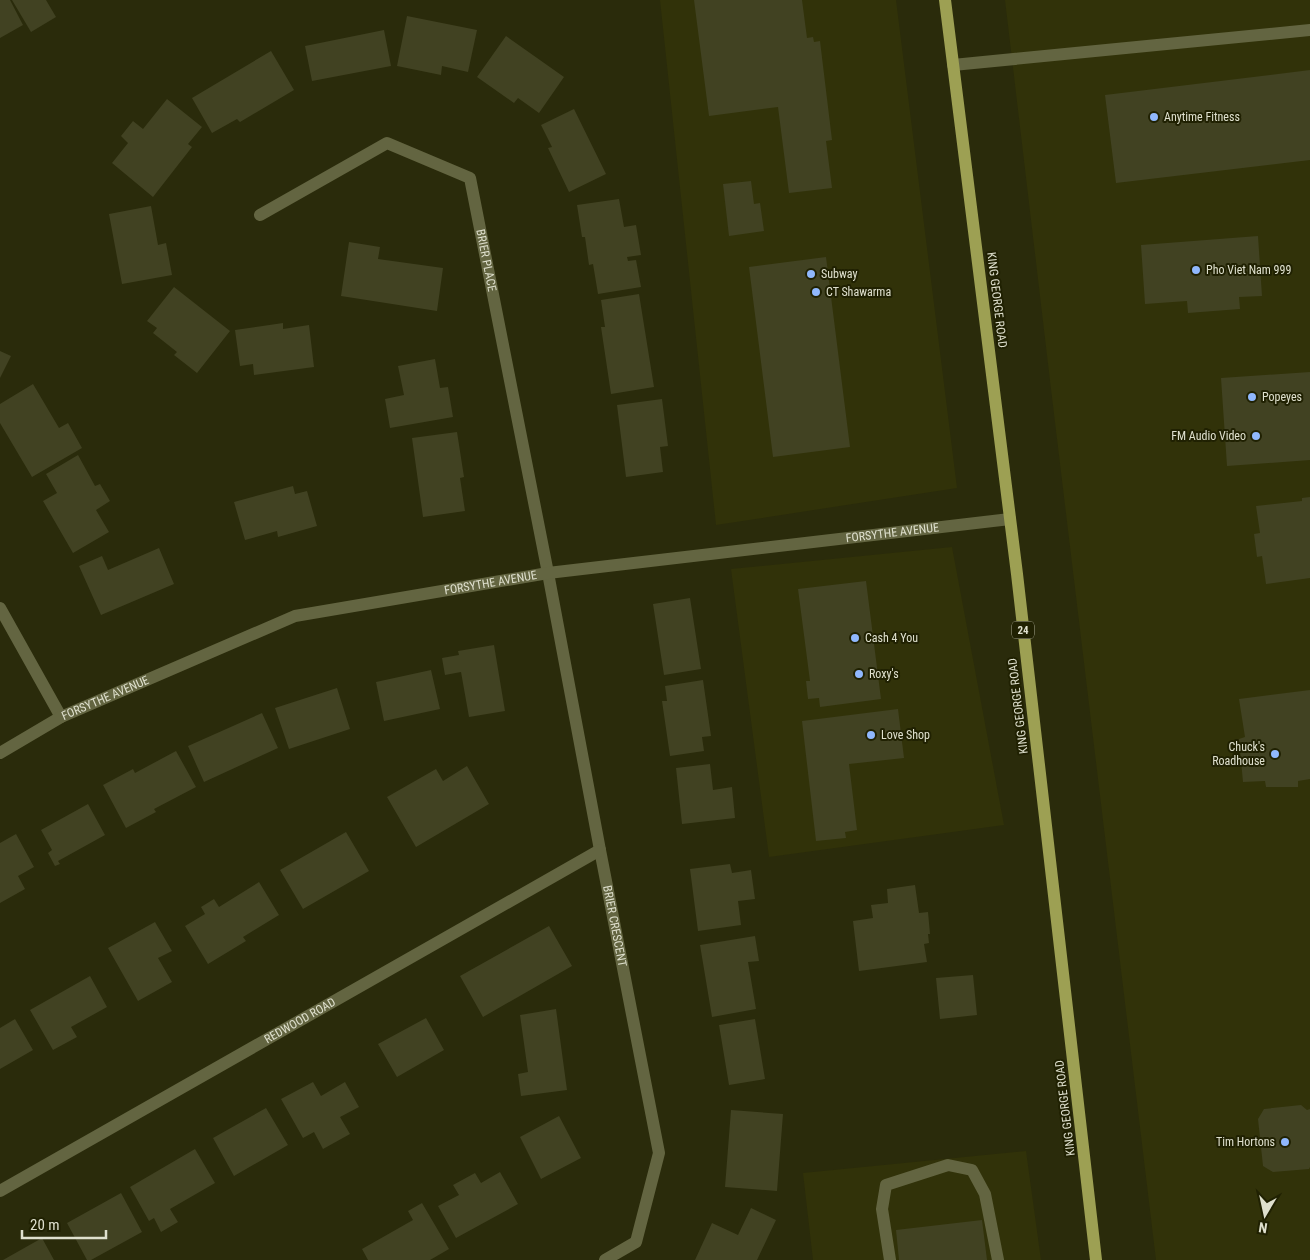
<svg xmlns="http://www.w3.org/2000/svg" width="1310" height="1260" font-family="'Roboto Condensed',sans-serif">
<rect width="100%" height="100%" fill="#2a2b0b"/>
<path fill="#313209" d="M660 0H896L957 488 716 525Z
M1005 0H1310V1260H1156L1051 389Z
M952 547 1004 825 769 857 731 569Z
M1026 1151 1041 1260H813L803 1173Z"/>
<path fill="#414222" d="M0 0H10L23 25 0 38Z
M12 0H46L56 17 31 32Z
M694 0H802L807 38 813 37 814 42 820 41 832 140 826 141 832 188 789 193 778 107 709 116Z
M407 16 477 30 468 72 442 66 441 75 397 66Z
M384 30 391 66 312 81 305 46Z
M506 36 564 77 539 113 518 98 514 103 477 77Z
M271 51 294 90 240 122 237 119 212 133 192 98Z
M1310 70V160L1116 183 1105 95Z
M167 99 202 127 188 144 192 147 153 197 112 163 128 143 121 136 133 121 143 129Z
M574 109 606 174 569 192 548 148 552 147 541 125Z
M751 181 754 204 760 203 764 231 729 236 723 184Z
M619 199 624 227 636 225 641 255 627 257 628 261 636 260 641 287 598 294 593 264 589 265 585 237H582L577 205Z
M151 206 158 245 166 243 172 275 122 284 109 214Z
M1258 236 1262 296 1239 297 1240 309 1188 313 1187 301 1145 304 1141 245Z
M349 242 380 247 378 259 443 268 437 311 341 296Z
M826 257 850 447 773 457 749 267Z
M174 287 230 331 197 373 174 355 177 352 153 333 157 328 147 321Z
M639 294 654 387 611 394 601 327H605L601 300Z
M283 323V329L309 325 314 367 254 375 253 364 240 366 235 330Z
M0 351 11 356 0 378Z
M435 359 440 388 448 387 453 417 390 428 385 399 404 395 398 366Z
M1310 372V460L1227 466 1221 378Z
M33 384 59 428 68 423 82 448 32 477 0 423V404Z
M662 399 668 446 660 447 663 472 626 477 617 405Z
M457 432 464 477 460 478 465 511 423 517 412 438Z
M78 455 95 486 100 484 110 501 96 510 109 532 73 553 43 501 57 493 46 474Z
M293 486 295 494 307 491 317 526 278 537 277 531 245 540 234 502Z
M1310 497V578L1266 584 1262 556 1257 557 1254 534 1260 533 1256 506 1302 501V498Z
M159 548 174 584 101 615 79 566 102 556 108 570Z
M866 581 881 699 820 707 819 698 808 699 806 681H810L798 589Z
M690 598 701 669 664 675 653 604Z
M494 645 505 711 469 717 461 672 445 675 442 658 459 655 458 651Z
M431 670 440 709 384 721 376 682Z
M703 680 711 736 702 737 704 751 670 756 662 701H667L665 686Z
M337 688 350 729 289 749 275 708Z
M1310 690V779L1298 781V787H1266L1265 781 1243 782 1239 739 1245 737 1239 699Z
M898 709 904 758 849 764 857 830 845 832 846 838 816 841 802 721Z
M262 713 278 748 204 782 188 746Z
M176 751 196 787 154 809 156 812 126 828 103 785 133 769 135 773Z
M710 764 713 790 732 787 735 818 682 824 676 768Z
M467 766 489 804 416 847 387 797 436 769 443 781Z
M88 804 105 835 58 861 60 864 55 866 48 853 52 850 41 830Z
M346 832 369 871 303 909 280 870Z
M16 834 34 867 18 876 25 889 0 903V843Z
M730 864 732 873 751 870 755 899 738 901 741 925 698 931 690 869Z
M259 882 279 915 243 937 246 941 208 964 185 926 205 914 201 907 214 899 219 907Z
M915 885 919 913 928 912 930 934H928L929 943 924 944 927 962 859 971 853 921 873 918 871 905 888 903 887 889Z
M155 922 172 951 158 958 172 982 138 1001 108 948Z
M549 926 572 966 483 1017 460 976Z
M755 936 759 961 748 962 756 1009 712 1017 700 945Z
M973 975 977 1015 940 1019 936 978Z
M90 976 107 1007 71 1027 77 1037 53 1050 30 1010Z
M556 1009 567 1090 521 1096 518 1074 528 1072 520 1015Z
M426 1018 444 1050 397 1077 378 1044Z
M15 1019 33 1050 0 1069V1028Z
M755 1019 765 1079 729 1085 719 1025Z
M313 1082 321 1096 345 1082 359 1107 340 1117 350 1134 323 1149 314 1132 303 1138 281 1099Z
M1301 1105 1307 1110 1310 1109V1167L1309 1169 1273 1172 1263 1166 1258 1119 1264 1109Z
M266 1108 288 1145 234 1176 213 1138Z
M731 1110 783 1114 777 1191 725 1187Z
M559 1116 581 1158 541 1179 520 1137Z
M195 1149 215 1183 170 1209 178 1222 161 1232 154 1218 149 1221 130 1187Z
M500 1172 518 1204 456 1238 438 1206 459 1195 453 1185 475 1173 481 1183Z
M121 1193 142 1232 91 1260H87L67 1223Z
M422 1203 449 1249 430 1260H368L362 1249 413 1220 408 1211Z
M751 1208 776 1220 757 1260H695L712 1223 738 1235Z
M982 1220 987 1260H899L896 1230Z
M42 1238 54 1260H3Z"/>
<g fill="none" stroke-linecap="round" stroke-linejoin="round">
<g stroke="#636541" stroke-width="12">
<path d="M953 65 1310 30"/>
<path id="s1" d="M260 215 387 143 470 178 548 573 600 850 659 1153 636 1242 605 1260"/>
<path d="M0 608 61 717"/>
<path id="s2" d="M0 753 61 717 295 616 548 573 1010 519"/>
<path id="s3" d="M0 1191 600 850"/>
<path d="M890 1260 882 1209 886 1185 948 1165 972 1170 985 1194 998 1260"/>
</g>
<path stroke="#9da053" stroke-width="12" d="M945 0 1017 574 1096 1260"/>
</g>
<g fill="#90b8fd" stroke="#202102" stroke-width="2">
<circle cx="1154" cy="117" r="5"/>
<circle cx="1196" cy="270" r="5"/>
<circle cx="811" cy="274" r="5"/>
<circle cx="816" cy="292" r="5"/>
<circle cx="1252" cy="397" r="5"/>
<circle cx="1256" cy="436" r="5"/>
<circle cx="855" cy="638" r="5"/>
<circle cx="859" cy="674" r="5"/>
<circle cx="871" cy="735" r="5"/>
<circle cx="1275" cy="754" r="5"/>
<circle cx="1285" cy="1142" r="5"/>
</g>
<g text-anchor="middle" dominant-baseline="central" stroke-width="4" stroke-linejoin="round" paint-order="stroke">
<rect fill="#202102" stroke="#a6a791" stroke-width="1" x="1012" y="621.5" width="22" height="17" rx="4"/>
<g font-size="11" font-weight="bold" fill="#dfe0ce">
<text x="1023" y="630">24</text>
</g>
<g font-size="12" fill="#dfe0ce" stroke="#202102" text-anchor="start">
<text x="1164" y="117">Anytime Fitness</text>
<text x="1206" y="270">Pho Viet Nam 999</text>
<text x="821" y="274">Subway</text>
<text x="826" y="292">CT Shawarma</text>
<text x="1262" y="397">Popeyes</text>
<text x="1246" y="436" text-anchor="end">FM Audio Video</text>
<text x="865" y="638">Cash 4 You</text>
<text x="869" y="674">Roxy's</text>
<text x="881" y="735">Love Shop</text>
<text x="1265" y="747" text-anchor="end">Chuck's<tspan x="1265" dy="14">Roadhouse</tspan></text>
<text x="1275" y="1142" text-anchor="end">Tim Hortons</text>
</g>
<g font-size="12" fill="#dfe0ce" stroke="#202102">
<text stroke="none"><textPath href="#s1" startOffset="320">BRIER PLACE</textPath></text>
<text transform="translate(997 300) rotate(83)">KING GEORGE ROAD</text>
<text stroke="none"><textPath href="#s2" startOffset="929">FORSYTHE AVENUE</textPath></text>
<text stroke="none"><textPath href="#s2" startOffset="524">FORSYTHE AVENUE</textPath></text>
<text stroke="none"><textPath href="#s2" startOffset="119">FORSYTHE AVENUE</textPath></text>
<text transform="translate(1018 706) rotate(-97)">KING GEORGE ROAD</text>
<text stroke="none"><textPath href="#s1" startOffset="998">BRIER CRESCENT</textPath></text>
<text stroke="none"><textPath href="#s3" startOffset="345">REDWOOD ROAD</textPath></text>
<text transform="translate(1065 1108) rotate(-97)">KING GEORGE ROAD</text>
</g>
</g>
<g transform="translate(1265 1215) rotate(189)" stroke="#202102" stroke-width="4" paint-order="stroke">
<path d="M0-4L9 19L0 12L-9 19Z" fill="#dfe0ce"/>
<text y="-8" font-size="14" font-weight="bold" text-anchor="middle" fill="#dfe0ce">N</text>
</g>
<path d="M22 1230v8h84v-8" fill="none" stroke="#dfe0ce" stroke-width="2.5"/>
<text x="30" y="1230" font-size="15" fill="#dfe0ce" stroke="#202102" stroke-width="4" paint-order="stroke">20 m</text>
</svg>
